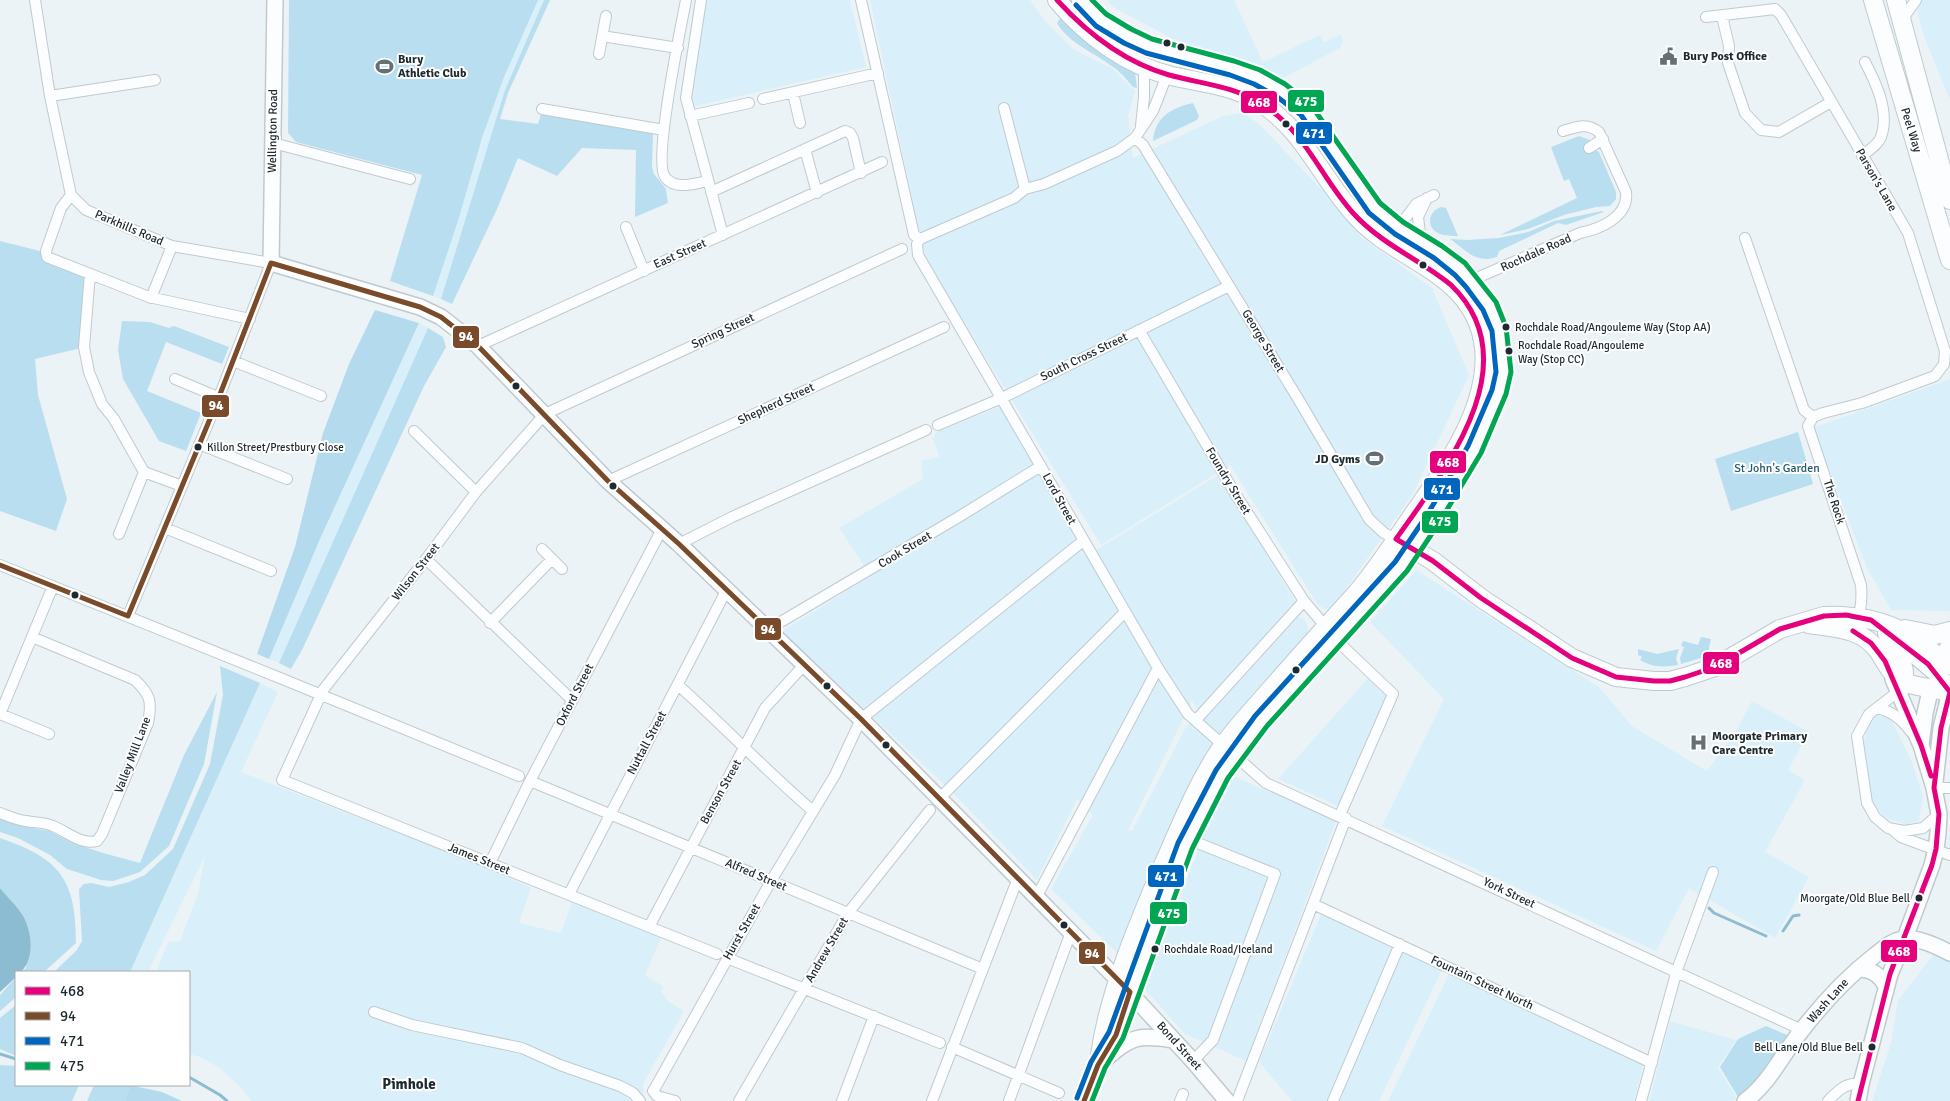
<svg xmlns="http://www.w3.org/2000/svg" width="1950" height="1101" font-family="Signika,sans-serif">
<rect width="100%" height="100%" fill="#ebf3f6"/>
<path fill="#d9f0fa" d="M524 0H544L505 90 441 299 433 296 458 221Z
M706 0H850L866 67 696 106 688 101Z
M870 0H1030L1045 21 1073 49 1113 69 1135 91 1128 116 1133 158 1223 116 1240 113 1247 115 1262 127 1323 191 1361 237 1432 288 1469 375 1413 494 1333 607 1325 609 1318 605 1230 465 1101 545 925 259Z
M1108 0H1234L1263 62 1320 35 1324 42 1341 34 1343 41 1340 48 1283 78 1171 38 1113 7Z
M1914 0H1950V100L1925 39Z
M419 323 428 328 279 663 269 659 320 539Z
M1950 379V611L1891 610 1867 568 1813 428Z
M1001 406 1088 555 1220 474 1296 603 1202 710H1198L1192 701 1128 830 1132 831 1187 725 1209 715 1298 617 1304 619 1308 628V635L1119 955 1051 889 1093 815 1077 799 1037 880 949 789 782 631 871 576 839 528 923 479 921 461 939 457 937 449 932 438 935 437V433Z
M1416 570 1599 687 1632 726 1707 771 1732 738 1752 701 1809 732 1788 770 1805 780 1765 852 1809 877 1775 938 1689 888 1656 951 1382 826 1444 699 1370 622Z
M1369 677 1388 695 1338 806 1278 779Z
M260 683 278 692 241 772 495 871 531 888 519 923 561 933 572 902 661 938 645 975 664 987 661 991 669 1002 684 1011 643 1084 644 1101H251L241 1088 220 1068 200 1057 189 1054V972H156L168 942 180 941 198 893 205 856 148 972H130Z
M1876 715H1886L1894 725 1912 762 1923 796 1919 821 1905 824 1886 818 1870 801 1864 743 1867 727Z
M1231 775 1336 821 1246 1061 1185 1034 1143 987 1205 833Z
M1322 912 1443 968 1379 1101H1292L1259 1062Z
M1935 953 1950 960V1101H1872L1891 1043 1898 1000Z
M1449 974 1644 1062 1634 1101H1388Z
M1670 1021 1736 1040 1718 1067 1737 1099 1731 1101H1649Z"/>
<path fill="#b8deef" d="M289 0H538L504 77 483 135 458 221 433 296 390 281 422 175 296 142 288 133Z
M544 0H550L508 93 500 119 538 124 541 114 653 134 652 167 654 174 666 189 668 203 635 217 636 150 582 148 557 176 518 158 497 209 452 304 441 299 505 90Z
M1061 17 1135 72 1137 88 1133 87C1127 80 1121 72 1113 67 1095 53 1068 43 1057 23Z
M1193 103 1199 116 1197 120 1153 141C1155 117 1171 108 1193 103Z
M1579 136 1590 140 1591 141 1584 146 1588 153 1594 149 1599 152 1616 192V199L1610 206 1596 207 1564 215 1528 229 1500 235 1577 198 1569 179 1564 181 1551 147Z
M1442 207 1446 208 1458 236C1452 236 1443 236 1438 233 1425 226 1429 210 1442 207Z
M1602 211 1604 212 1566 225 1558 223 1499 251 1497 257C1475 264 1466 250 1450 239L1467 240 1499 238 1528 232 1554 221Z
M0 241 44 252 88 275 81 348 35 359 38 395 67 499 56 531 0 511Z
M122 321 150 322 169 328 174 326 229 347 222 364 166 342 147 391 201 413 186 451 159 441 123 379 118 350Z
M428 328 443 337 446 347 424 386 303 648 291 669 279 663Z
M1798 432 1813 484 1731 511 1715 459Z
M1701 637 1711 639 1707 656 1681 664 1680 658 1684 647 1681 646 1683 641 1698 645Z
M1638 649 1657 654 1679 649 1676 658 1678 665C1663 667 1654 668 1640 660L1642 657 1638 655Z
M220 666 260 683 130 972H54L77 950 82 941 79 889 84 884 91 883 109 887 129 882 145 875 173 849 210 764 223 695Z
M217 692 204 764 169 846 140 872 113 881 101 880 67 869 50 855 18 838 0 832V818L21 826 50 831 70 842 103 853 140 863 184 755Z
M0 838C61 859 76 880 76 943L44 972H21L26 968 23 917 0 888Z
M16 977V997L0 1011V995Z
M16 1005V1056L0 1049V1018Z
M1766 1026 1787 1035 1761 1076 1738 1097 1720 1067 1738 1039Z
M0 1065 16 1066V1085H79L72 1101H0Z
M94 1085H130L125 1101H87Z"/>
<path fill="#b3dbed" d="M375 310 419 323 320 539 269 659 257 654 295 547 323 433 349 364Z
M130 1085 162 1092 182 1101H125Z"/>
<path fill="#8cbcd2" d="M0 888C7 897 17 906 23 916 32 932 35 958 21 972H16V977L0 992Z"/>
<g fill="none" stroke-linecap="round" stroke-linejoin="round">
<path stroke="#8cbcd2" stroke-width="3" d="M1709 908 1714 913 1766 936
M1783 931 1793 916 1799 915
M0 1054 16 1059
M189 1077 220 1095 227 1101"/>
<defs>
<path id="minor" d="M35 0 50 96 71 195 86 210 172 246 271 263 217 402 128 616
M686 0C681 26 653 161 665 177 675 191 695 183 708 181
M701 0 686 98 723 235
M861 0 914 235 920 239
M1722 16 1729 46 1728 63 1745 113 1761 130 1779 132 1831 102
M1706 17 1775 9 1781 15 1908 233 1945 351 1944 364 1935 376 1862 403 1823 413 1813 417
M1904 23 1906 14 1916 0
M602 36 678 48
M599 54 606 16
M793 93 800 123
M50 96 155 80
M763 99 878 73
M1004 108 1025 189
M542 109 664 130
M690 116 749 103
M1141 126 1144 97V66
M1135 138 1143 145 1297 397 1369 519 1384 533 1396 539
M273 143 410 179
M1589 148 1603 139
M805 149 817 193
M1862 156C1869 150 1878 145 1881 137 1890 112 1876 83 1865 62
M711 192 845 131 850 133 853 138 861 173
M71 195 61 208 46 251 47 257 149 297 250 319
M626 227 644 271
M1396 231 1416 204 1434 195
M1745 238 1804 410 1813 417 1808 426 1861 585C1862 597 1862 612 1855 622
M920 239 917 244 918 255 1158 668 1188 714 1266 783 1802 1030
M920 239 1014 198 1025 189 1044 184 1117 151 1135 138 1153 111 1167 75
M1421 241 1418 217 1427 198
M90 274 84 347 89 372 102 404 114 419 144 472 182 486
M1469 284 1479 277 1580 233C1600 229 1629 217 1626 192L1599 132C1587 122 1576 127 1563 131
M151 298 172 246
M1139 330 1236 495 1304 601 1326 627
M478 346 882 162
M233 361 321 396
M175 379 218 397
M938 425 1002 398 1229 286
M414 431 476 492
M199 444 287 479
M608 481 944 327
M165 528 271 571
M119 534 144 472
M679 544 732 517 926 430
M542 549 562 569
M426 559 572 700
M0 565C174 634 346 705 519 776
M490 623 552 559
M767 630 957 518 1041 466
M1335 639 1393 694 1340 815
M678 685C724 726 766 771 813 811
M1899 691 1869 714 1857 736 1867 803 1875 817 1888 828 1904 831 1923 828 1939 814
M1877 708C1892 711 1902 719 1911 732
M0 714 53 586
M0 714 49 734
M1196 720 1304 601
M530 781 983 969
M1934 788H1950
M940 798 1125 612
M0 813C8 816 17 820 26 821 36 823 44 822 53 826 68 832 80 845 97 841L102 834 148 723C152 702 151 695 135 680L32 637
M1894 831 1901 837 1950 855
M1188 839 1275 874 1213 1040 1193 1061
M490 863 530 781 662 529
M569 894 726 591
M1037 896 1158 668
M1313 904 1652 1063
M649 927 765 708 804 665
M717 954 282 780 323 690 426 559 476 492 545 414 902 249
M727 958 940 1043
M374 1012 412 1025 522 1048 560 1065 620 1086 633 1093 640 1101
M952 1047 1059 1093
M675 1101 657 1096 653 1091 655 1088 771 881 835 775 861 719 1083 541
M739 1101 848 913 930 810
M842 1101 874 1016
M932 1101 1018 878
M1009 1101 1071 932
M1180 1101 1183 1094
M1237 1101 1346 818
M1333 1101 1400 944
M1641 1101 1677 970 1713 872
M1828 1101C1838 1091 1845 1082 1861 1084"/>
<path id="secondary" d="M275 0 271 263 420 307 441 317 478 346 608 481 679 544 861 719 1119 981 1193 1061 1227 1101
M1893 679 1920 743
M1935 782 1941 728 1950 692
M1858 969C1872 969 1880 975 1886 986V991
M1103 1061C1131 1037 1136 1034 1173 1040
M1745 1101C1769 1084 1783 1053 1802 1030 1823 1003 1847 977 1874 956 1883 949 1891 941 1903 939 1918 937 1937 946 1950 953
M1858 1101 1861 1084 1890 974 1905 938 1932 865 1936 849 1938 833 1939 814 1934 788 1921 745 1925 713 1931 687"/>
<path id="trunk" d="M1057 0C1086 35 1126 65 1172 76 1201 83 1232 85 1258 101 1305 130 1321 179 1357 217 1386 249 1429 262 1458 292 1520 358 1460 448 1419 506 1397 537 1378 569 1353 597 1325 628 1297 659 1269 691 1251 712 1231 732 1216 756 1195 789 1180 827 1164 863 1139 922 1109 991 1100 1055
M1081 0 1101 20 1127 36 1149 46 1232 68 1257 77 1280 90 1306 110 1374 208 1399 228 1438 252 1460 269 1472 282 1490 306 1499 329 1504 372 1499 392 1475 449 1433 519 1401 567 1261 721 1222 774 1185 846 1116 1035 1098 1065 1084 1101
M1873 0 1950 260
M1896 0 1950 200
M1403 543 1433 561 1481 598 1572 658 1616 677 1654 681H1670L1685 677 1715 667 1780 629 1824 616C1852 615 1880 619 1905 633 1921 641 1934 655 1950 665
M1809 624C1835 628 1863 628 1879 652 1886 663 1892 676 1904 682 1918 688 1935 688 1950 692
M1905 629 1935 635 1950 631
M1887 633C1895 648 1911 670 1901 688
M1911 651 1937 673 1950 692
M1938 671 1941 660 1950 646"/>
</defs>
<use href="#minor" stroke="#c0cace" stroke-width="12"/>
<use href="#secondary" stroke="#c0cace" stroke-width="18"/>
<use href="#trunk" stroke="#c0cace" stroke-width="20"/>
<use href="#minor" stroke="#fcfdfe" stroke-width="10"/>
<use href="#secondary" stroke="#fcfdfe" stroke-width="15"/>
<use href="#trunk" stroke="#fcfdfe" stroke-width="18"/>
<defs>
<path id="bus-1" d="M1057 0C1088 34 1124 62 1169 75 1202 84 1236 86 1265 106 1307 134 1321 178 1353 213 1381 244 1419 259 1451 285 1531 362 1445 470 1396 539L1433 561 1481 598 1572 658 1616 677 1654 681H1670L1685 677 1715 667 1780 629 1824 616 1846 615 1871 620 1928 664 1950 692 1941 728 1934 788 1939 814 1936 849 1932 865 1890 974 1858 1101
M1853 631 1871 643 1885 661 1921 745 1931 776"/>
<path id="bus-2" d="M271 263 420 307 441 317 478 346 608 481 679 544 861 719 1130 992 1116 1035 1098 1065 1084 1101
M0 565 128 616
M128 616 217 402 271 263"/>
<path id="bus-3" d="M1076 5 1096 26 1124 43 1146 53 1230 75 1254 84 1276 96 1301 115 1369 213 1395 234 1434 258 1455 275 1466 287 1483 310 1492 331 1496 372 1492 390 1468 446 1427 515 1395 562 1255 716 1216 770 1178 843 1109 1032 1091 1062 1077 1098"/>
<path id="bus-4" d="M1092 0 1106 14 1131 29 1152 39 1234 61 1260 70 1285 84 1311 105 1380 203 1403 222 1442 246 1465 263 1496 302 1506 327 1511 372 1506 394 1481 453 1439 523 1407 571 1267 726 1228 778 1192 849 1123 1038 1105 1068 1092 1101"/>
</defs>
<use href="#bus-1" stroke="#fff" stroke-width="9"/>
<use href="#bus-2" stroke="#fff" stroke-width="9"/>
<use href="#bus-3" stroke="#fff" stroke-width="9"/>
<use href="#bus-4" stroke="#fff" stroke-width="9"/>
<use href="#bus-1" stroke="#e5007d" stroke-width="5"/>
<use href="#bus-2" stroke="#7a4b2a" stroke-width="5"/>
<use href="#bus-3" stroke="#0065bd" stroke-width="5"/>
<use href="#bus-4" stroke="#00a651" stroke-width="5"/>
</g>
<defs>
<symbol id="civic-bare" viewBox="-9 -9 18 18"><path d="M-.6-6.5H3V-4.5H.6V-3L4-1V1h2V6H-6V1h2V-1L-.6-3ZM-1.2 2.5V6h2.4V2.5Z" fill="#657075" stroke="#fff" stroke-width="2.5" paint-order="stroke"/></symbol>
<symbol id="stadium-bare" viewBox="-9 -9 18 18"><path d="M0-5a6.5 5 0 1 0 0 10a6.5 5 0 1 0 0-10ZM-3.5-1.8h7v3.6h-7Z" fill="#657075" stroke="#fff" stroke-width="2.5" paint-order="stroke"/></symbol>
<symbol id="hospital-bare" viewBox="-9 -9 18 18"><path d="M-5-5h3v3.5h4V-5h3V5h-3V1.5h-4V5h-3Z" fill="#657075" stroke="#fff" stroke-width="2.5" paint-order="stroke"/></symbol>
</defs>
<g fill-rule="evenodd">
<use href="#civic-bare" x="1656" y="44" width="25" height="25"/>
<use href="#stadium-bare" x="372" y="54" width="25" height="25"/>
<use href="#stadium-bare" x="1362" y="446" width="25" height="25"/>
<use href="#hospital-bare" x="1686" y="730" width="25" height="25"/>
</g>
<g fill="#1d2a30" stroke="#fff" stroke-width="2">
<circle cx="1167" cy="43" r="4.5"/>
<circle cx="1181" cy="47" r="4.5"/>
<circle cx="1286" cy="124" r="4.5"/>
<circle cx="1423" cy="265" r="4.5"/>
<circle cx="1506" cy="327" r="4.5"/>
<circle cx="1509" cy="351" r="4.5"/>
<circle cx="516" cy="386" r="4.5"/>
<circle cx="198" cy="447" r="4.5"/>
<circle cx="613" cy="486" r="4.5"/>
<circle cx="75" cy="595" r="4.5"/>
<circle cx="1296" cy="670" r="4.5"/>
<circle cx="827" cy="686" r="4.5"/>
<circle cx="886" cy="745" r="4.5"/>
<circle cx="1919" cy="898" r="4.5"/>
<circle cx="1064" cy="925" r="4.5"/>
<circle cx="1155" cy="949" r="4.5"/>
<circle cx="1872" cy="1047" r="4.5"/>
</g>
<g text-anchor="middle" dominant-baseline="central" stroke-width="4" stroke-linejoin="round" paint-order="stroke">
<g font-size="11" fill="#1d2a30" stroke="#fff" text-anchor="start">
<text x="1515" y="327">Rochdale Road/Angouleme Way (Stop AA)</text>
<text x="1518" y="345">Rochdale Road/Angouleme<tspan x="1518" dy="14">Way (Stop CC)</tspan></text>
<text x="207" y="447">Killon Street/Prestbury Close</text>
<text x="1910" y="898" text-anchor="end">Moorgate/Old Blue Bell</text>
<text x="1164" y="949">Rochdale Road/Iceland</text>
<text x="1863" y="1047" text-anchor="end">Bell Lane/Old Blue Bell</text>
</g>
<g font-size="12" font-weight="bold" fill="#1d2a30" stroke="#fff" text-anchor="start">
<text x="1683" y="56">Bury Post Office</text>
<text x="398" y="59">Bury<tspan x="398" dy="14">Athletic Club</tspan></text>
<text x="1360" y="459" text-anchor="end">JD Gyms</text>
<text x="1712" y="736">Moorgate Primary<tspan x="1712" dy="14">Care Centre</tspan></text>
</g>
<g font-size="12" fill="#1d2a30" stroke="#fff">
<text transform="translate(1911 130) rotate(73)">Peel Way</text>
<text transform="translate(273 131) rotate(-89)">Wellington Road</text>
<text transform="translate(1876 180) rotate(60)">Parson's Lane</text>
<text transform="translate(129 228) rotate(23)">Parkhills Road</text>
<text transform="translate(1536 253) rotate(-24)">Rochdale Road</text>
<text transform="translate(680 254) rotate(-24)">East Street</text>
<text transform="translate(723 331) rotate(-25)">Spring Street</text>
<text transform="translate(1263 341) rotate(59)">George Street</text>
<text transform="translate(1084 357) rotate(-26)">South Cross Street</text>
<text transform="translate(776 404) rotate(-25)">Shepherd Street</text>
<text transform="translate(1228 481) rotate(59)">Foundry Street</text>
<text transform="translate(1059 499) rotate(61)">Lord Street</text>
<text transform="translate(1834 502) rotate(72)">The Rock</text>
<text transform="translate(905 550) rotate(-31)">Cook Street</text>
<text transform="translate(416 572) rotate(-52)">Wilson Street</text>
<text transform="translate(575 695) rotate(-63)">Oxford Street</text>
<text transform="translate(647 743) rotate(-62)">Nuttall Street</text>
<text transform="translate(133 755) rotate(-69)">Valley Mill Lane</text>
<text transform="translate(721 792) rotate(-61)">Benson Street</text>
<text transform="translate(479 859) rotate(22)">James Street</text>
<text transform="translate(756 875) rotate(23)">Alfred Street</text>
<text transform="translate(1509 893) rotate(25)">York Street</text>
<text transform="translate(742 932) rotate(-60)">Hurst Street</text>
<text transform="translate(827 950) rotate(-60)">Andrew Street</text>
<text transform="translate(1482 983) rotate(25)">Fountain Street North</text>
<text transform="translate(1828 1001) rotate(-48)">Wash Lane</text>
<text transform="translate(1179 1046) rotate(48)">Bond Street</text>
</g>
<g font-size="12" fill="#25596f" stroke="#fff">
<text x="1777" y="468">St John's Garden</text>
</g>
<g font-size="15" font-weight="bold" fill="#1d2a30" stroke="#fff">
<text x="409" y="1084">Pimhole</text>
</g>
</g>
<g stroke="#fff" stroke-width="2">
<rect x="1287" y="89" width="38" height="24" rx="5" fill="#00a651"/>
<rect x="1240" y="90" width="38" height="24" rx="5" fill="#e5007d"/>
<rect x="1295" y="121" width="38" height="24" rx="5" fill="#0065bd"/>
<rect x="452" y="325" width="28" height="24" rx="5" fill="#7a4b2a"/>
<rect x="201" y="394" width="29" height="24" rx="5" fill="#7a4b2a"/>
<rect x="1429" y="450" width="38" height="24" rx="5" fill="#e5007d"/>
<rect x="1423" y="477" width="38" height="24" rx="5" fill="#0065bd"/>
<rect x="1421" y="510" width="38" height="24" rx="5" fill="#00a651"/>
<rect x="754" y="617" width="28" height="24" rx="5" fill="#7a4b2a"/>
<rect x="1702" y="651" width="38" height="24" rx="5" fill="#e5007d"/>
<rect x="1147" y="864" width="38" height="24" rx="5" fill="#0065bd"/>
<rect x="1149" y="901" width="39" height="24" rx="5" fill="#00a651"/>
<rect x="1880" y="939" width="38" height="24" rx="5" fill="#e5007d"/>
<rect x="1078" y="941" width="28" height="24" rx="5" fill="#7a4b2a"/>
</g>
<g font-size="14" text-anchor="middle" font-weight="bold" fill="#fff">
<text x="1306" y="106">475</text>
<text x="1259" y="107">468</text>
<text x="1314" y="138">471</text>
<text x="466" y="341">94</text>
<text x="216" y="410">94</text>
<text x="1448" y="467">468</text>
<text x="1442" y="494">471</text>
<text x="1440" y="526">475</text>
<text x="768" y="634">94</text>
<text x="1721" y="668">468</text>
<text x="1166" y="881">471</text>
<text x="1169" y="918">475</text>
<text x="1899" y="956">468</text>
<text x="1092" y="958">94</text>
</g>
<rect x="15" y="971" width="175" height="115" fill="#ffffff" stroke="#a5aaac"/>
<rect x="25" y="987" width="25" height="8" fill="#e5007d" stroke="#a5aaac"/>
<text x="60" y="996" font-size="15" fill="#1d2a30">468</text>
<rect x="25" y="1012" width="25" height="8" fill="#7a4b2a" stroke="#a5aaac"/>
<text x="60" y="1021" font-size="15" fill="#1d2a30">94</text>
<rect x="25" y="1037" width="25" height="8" fill="#0065bd" stroke="#a5aaac"/>
<text x="60" y="1046" font-size="15" fill="#1d2a30">471</text>
<rect x="25" y="1062" width="25" height="8" fill="#00a651" stroke="#a5aaac"/>
<text x="60" y="1071" font-size="15" fill="#1d2a30">475</text>
</svg>
